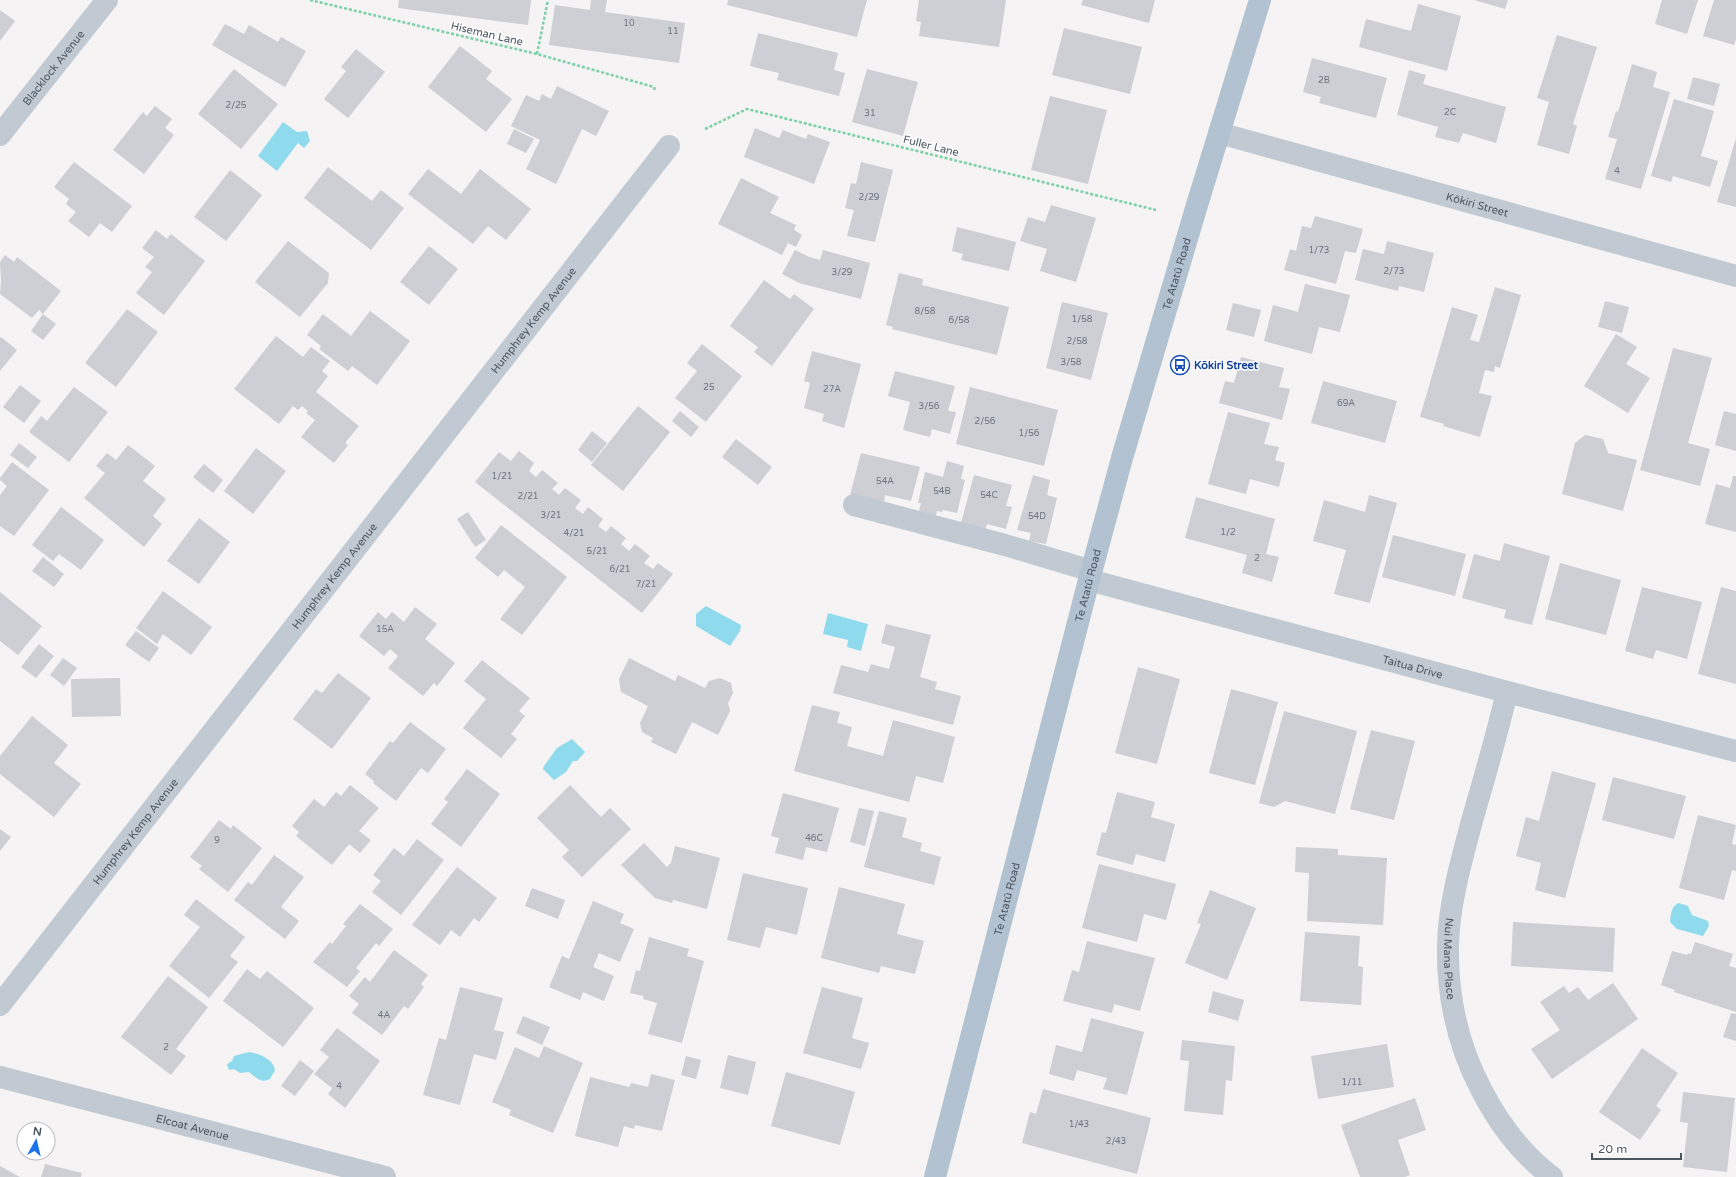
<svg xmlns="http://www.w3.org/2000/svg" width="1736" height="1177" font-family="'Varela Round',sans-serif">
<rect width="100%" height="100%" fill="#f5f3f3"/>
<path fill="#90daee" d="M283 122 297 132 307 131 310 141 304 148 298 143 277 171 258 156Z
M706 606 741 625 740 631 730 646 696 626V614Z
M828 613 868 624 861 651 847 647 848 640 823 634Z
M572 739 585 752 577 761H573L566 772 554 780 543 769 544 766 557 748Z
M1679 903 1688 906 1692 915 1708 921 1709 926 1703 936 1677 929 1670 922C1671 914 1671 906 1679 903Z
M249 1052C260 1054 273 1059 275 1070L270 1079C260 1084 256 1077 249 1072L240 1073 234 1069 229 1070 227 1064 232 1061 234 1056Z"/>
<path fill="#cdcfd5" d="M399 0H531L528 25 398 8Z
M591 0H607L605 12 685 23 679 63 549 45 555 5 590 10Z
M728 0H867L857 37 727 5Z
M919 0H1006L999 47 919 36 921 22 916 21Z
M1083 0H1155L1149 23 1081 5Z
M1474 0H1508L1505 9Z
M1662 0H1698L1687 34 1655 24Z
M1714 0H1736V39L1734 45 1703 36Z
M1418 4 1461 16 1447 71 1359 47 1366 19 1411 31Z
M0 10 15 21 0 41Z
M225 24 244 34 249 25 278 42 281 37 306 51 285 87 212 45Z
M1064 28 1142 47 1130 94 1052 75Z
M758 33 838 53 834 70 845 73 839 96 777 80 779 73 750 66Z
M1557 35 1597 47 1573 124 1577 126 1569 154 1537 145 1549 102 1537 98Z
M460 46 492 71 486 79 512 99 486 132 428 87Z
M356 49 385 72 348 118 324 99 346 71 341 67Z
M1312 58 1387 78 1376 118 1319 103 1321 97 1303 92Z
M1632 64 1657 72 1653 87 1670 92 1641 189 1605 179 1617 139 1608 137 1616 111 1618 112Z
M234 69 278 104 241 149 198 114Z
M867 69 918 82 903 136 852 122Z
M1409 70 1426 75 1423 84 1506 107 1496 143 1463 133 1459 143 1435 137 1438 127 1397 115Z
M1693 77 1720 84 1714 106 1687 99Z
M557 86 609 111 596 136 582 129 556 184 526 169 540 140 511 126 526 95 539 101 542 94 551 99Z
M1050 96 1107 110 1088 184 1031 170Z
M1674 99 1714 111 1701 156 1718 161 1710 187 1673 176 1671 182 1651 176Z
M155 106 172 119 165 128 174 135 144 174 113 150 143 112 147 116Z
M755 128 779 138 783 130 806 139 808 134 830 142 814 184 744 157Z
M514 129 534 139 526 153 507 144Z
M1736 138V207L1717 202Z
M74 162 132 206 112 232 100 223 89 237 68 221 76 212 66 204 69 199 54 187Z
M861 162 893 170 875 242 847 236 854 210 845 208 851 183 856 184Z
M328 167 372 201 381 190 404 208 371 250 304 198Z
M428 169 461 194 480 169 531 209 506 240 488 226 473 244 408 194Z
M230 170 262 195 226 241 194 217Z
M741 178 779 197 770 213 796 225 794 230 802 235 796 247 788 243 782 255 718 224Z
M1051 205 1096 218 1076 282 1040 271 1047 249 1020 241 1028 217 1045 222Z
M1315 216 1363 229 1356 253 1345 251 1336 284 1284 270 1290 249 1296 251 1302 226 1311 228Z
M957 227 1016 242 1009 271 961 260 963 254 952 251Z
M156 230 167 239 171 234 205 261 164 315 136 293 152 272 145 267 154 257 142 248Z
M288 241 329 273 328 283 300 317 255 282Z
M1387 241 1434 253 1424 292 1399 286 1398 291 1355 280 1363 249 1384 254Z
M429 246 458 269 429 305 400 282Z
M795 250 809 257 820 260 823 250 870 263 861 299 799 283 782 274Z
M5 255 14 262 17 257 61 291 43 314 39 310 32 318 0 294 1 280 0 262Z
M899 273 923 279 922 285 1009 307 997 355 892 329 893 327 886 325Z
M764 280 790 299 794 294 814 309 772 366 754 352 758 347 730 326Z
M1305 284 1350 295 1340 332 1319 327 1312 354 1264 341 1273 305 1298 312Z
M1495 287 1521 295 1500 368 1495 366 1494 372 1485 370 1479 393 1492 396 1480 437 1443 426 1444 424 1420 417 1452 307 1478 315 1470 340 1479 342Z
M1605 301 1629 307 1622 333 1598 327Z
M1062 302 1108 313 1091 380 1046 368Z
M1233 303 1261 310 1254 337 1226 330Z
M127 309 158 332 116 387 85 363Z
M370 311 410 341 377 385 352 366 348 371 319 349 321 346 307 335 323 314 351 336Z
M43 314 56 324 43 340 31 331Z
M1616 334 1637 347 1626 364 1650 378 1628 413 1584 386Z
M276 336 303 357 311 347 330 361 322 371 328 376 316 392 359 426 345 443 348 445 334 463 301 437 315 420 306 413 308 411 302 406 298 410 293 406 279 424 234 389Z
M1 337 17 350 0 371V338Z
M702 344 742 376 706 422 675 398 697 371 687 363Z
M1673 348 1712 358 1688 443 1710 449 1700 486 1640 470Z
M812 351 861 364 844 428 822 421 824 414 804 408 810 383 804 381Z
M1241 357 1284 368 1279 387 1290 389 1282 420 1219 403 1225 381 1234 383Z
M895 371 955 386 948 411 956 412 950 434 932 429 930 437 903 430 910 402 888 396Z
M1323 381 1397 401 1385 443 1311 423Z
M20 385 41 401 24 423 3 407Z
M74 387 108 412 69 462 29 432 41 416 47 421Z
M970 387 1058 410 1044 466 956 444Z
M638 406 670 432 623 491 591 465Z
M680 411 699 427 691 437 672 421Z
M1724 411 1736 414V451L1715 445Z
M1228 412 1270 423 1264 444 1279 447 1275 460 1285 463 1279 487 1250 479 1246 494 1208 484Z
M592 431 607 443 592 462 578 450Z
M1585 435 1603 439 1608 453 1637 460 1623 511 1562 494 1575 443Z
M736 439 772 467 758 485 722 457Z
M19 443 37 457 28 468 10 455Z
M128 445 155 466 143 481 166 499 153 516 162 524 144 547 84 498 105 473 96 466 107 453 116 460Z
M256 448 286 471 253 514 224 491Z
M519 451 534 463 529 471 536 477 542 470 558 483 552 489 559 495 565 488 581 500 575 508 583 514 588 507 603 519 598 526 606 532 611 526 626 538 621 544 629 551 635 544 650 556 644 563 653 569 658 563 673 574 642 613 475 482 499 452 511 461Z
M861 453 920 467 911 501 885 495 884 503 850 495Z
M947 461 964 466 961 479 965 480 957 513 943 510 942 512 937 511 935 519 918 515 921 503H918L925 472 943 477Z
M12 462 49 490 14 536 0 526V495L7 486 0 480V478Z
M204 464 223 480 213 493 193 477Z
M974 475 1012 485 1006 506 1012 507 1006 529 987 524 985 530 961 523Z
M1033 475 1050 480 1047 495 1057 498 1046 544 1029 541 1031 533 1017 530Z
M1733 476H1736V532L1705 524 1716 484 1730 488Z
M1369 495 1397 503 1370 603 1334 594 1346 550 1313 541 1324 500 1365 512Z
M1196 497 1275 519 1266 554 1279 557 1272 582 1242 573 1247 555 1185 538Z
M61 507 104 540 81 570 59 554 53 561 32 545Z
M468 512 486 540 475 547 457 519Z
M199 518 230 542 199 584 167 561Z
M501 525 567 577 522 635 500 619 525 587 504 570 498 577 475 558Z
M1393 535 1466 554 1455 596 1382 577Z
M1504 543 1550 556 1532 625 1504 618 1506 610 1462 598 1474 554 1500 561Z
M43 557 64 574 54 587 32 571Z
M1560 563 1621 580 1606 635 1545 619Z
M1642 587 1702 602 1687 659 1656 650 1653 659 1625 651Z
M1721 587 1736 591V684L1698 674Z
M163 591 212 627 191 655 163 634 157 644 136 628Z
M0 592 42 626 18 655 0 641Z
M415 607 437 624 425 639 455 663 437 686 434 683 423 696 388 668 398 656 390 649 384 656 359 636 378 612 386 619 392 612 404 622Z
M886 624 931 635 920 677 937 682 935 689 961 696 953 725 833 693 841 665 868 672 871 664 889 669 895 647 881 643Z
M136 631 159 648 149 662 125 645Z
M39 644 54 656 36 678 21 667Z
M63 658 77 668 64 686 50 675Z
M629 658 675 681 678 675 705 688 709 681 720 678 731 683 733 693 728 703 730 711 718 735 692 722 676 754 651 742 653 738 642 732 640 723 648 706 621 692 619 679Z
M482 660 530 698 519 711 525 716 511 734 517 739 501 758 463 728 486 699 464 681Z
M1138 667 1180 679 1157 764 1115 753Z
M338 673 371 698 332 749 293 719 316 689 322 693Z
M120 678 121 716 72 717 71 679Z
M1231 689 1278 702 1255 785 1209 773Z
M812 705 840 712 837 723 852 727 847 746 883 756 893 720 955 737 943 783 916 776 909 802 794 771Z
M1284 711 1357 731 1335 814 1285 801 1274 807 1259 803Z
M32 716 68 745 54 763 81 784 54 817 0 774V756Z
M410 722 446 749 428 773 421 768 396 801 373 783 374 781 365 774 390 741 393 743Z
M1371 730 1415 741 1394 820 1350 809Z
M467 769 500 794 461 847 431 824 448 802 444 799Z
M1552 771 1596 783 1565 898 1535 890 1541 863 1516 856 1526 817 1539 821Z
M1613 777 1686 796 1674 839 1602 820Z
M350 785 379 808 359 831 371 840 360 853 349 844 332 865 296 836 299 832 292 826 314 799 324 807 336 792 341 796Z
M570 785 601 817 610 808 631 829 582 877 562 857 569 850 537 818Z
M1117 792 1155 802 1151 817 1175 824 1165 862 1136 854 1133 865 1096 855 1102 832 1106 833Z
M783 793 839 808 827 852 806 847 803 860 775 853 779 838 771 836Z
M859 808 874 811 865 846 850 842Z
M879 811 907 818 902 837 922 843 920 851 941 857 934 885 864 867Z
M1698 815 1736 825 1732 844 1736 845V871L1732 870 1724 900 1679 888Z
M219 820 231 829 233 825 262 848 228 892 199 869 202 866 190 857Z
M0 829 11 837 0 851Z
M417 839 444 860 401 915 372 892 381 881 373 875 394 848 404 856Z
M644 843 667 867 671 863 675 846 720 858 707 909 673 900 672 903 655 898 621 865Z
M1296 847 1338 849V855L1387 858 1383 925 1307 921 1309 873 1295 872Z
M274 855 304 877 281 907 299 921 285 939 234 900 248 882 252 885Z
M1099 864 1176 884 1166 920 1144 914 1137 942 1082 928Z
M457 867 497 898 479 922 474 918 460 937 451 930 440 945 412 925Z
M743 873 808 888 797 935 766 927 760 948 727 940Z
M839 887 905 904 897 934 924 941 915 974 881 966 879 973 821 958Z
M532 888 565 900 558 919 525 906Z
M1210 890 1256 908 1227 980 1185 963 1201 924 1197 923Z
M196 899 245 937 230 956 238 962 209 998 169 966 200 927 184 915Z
M593 901 624 914 620 923 634 929 620 962 599 953 593 967 614 976 604 1001 583 992 580 1000 549 987 562 956 569 959Z
M360 904 393 929 379 946 376 943 356 968 360 971 347 987 313 962 330 942 332 944 346 926 343 924Z
M1513 922 1615 928 1613 972 1511 966Z
M1305 932 1360 936 1358 966 1363 967 1361 1005 1300 1001Z
M649 937 689 949 687 956 704 961 682 1043 648 1034 657 1003 643 999 644 996 630 993 636 970 640 971Z
M1087 941 1155 958 1140 1011 1114 1004 1112 1013 1063 1001 1072 970 1079 972Z
M1695 942 1733 954 1729 966 1736 968V1012L1674 992 1675 990 1661 985 1672 951 1687 955 1688 953 1691 954Z
M394 950 428 975 421 984 424 987 408 1009 404 1006 382 1035 352 1013 359 1004 349 996 365 977 370 982Z
M247 969 260 979 267 971 314 1008 283 1047 223 1001Z
M168 976 208 1007 176 1049 186 1056 171 1075 121 1037Z
M1613 983 1638 1019 1552 1079 1531 1049 1560 1030 1540 1002 1564 986 1569 993 1578 987 1588 1000Z
M460 987 503 998 494 1030 504 1032 496 1060 474 1054 460 1105 423 1095 439 1038 446 1040Z
M822 987 863 998 852 1038 869 1043 861 1069 803 1053Z
M1213 991 1244 1000 1238 1021 1208 1012Z
M1731 1013 1736 1014V1041L1723 1037Z
M523 1016 550 1027 542 1045 516 1033Z
M1091 1018 1144 1032 1127 1095 1103 1089 1107 1078 1077 1070 1074 1081 1049 1074 1056 1045 1082 1052Z
M337 1028 380 1061 345 1108 328 1094 332 1088 314 1074 329 1057 320 1050Z
M1182 1040 1235 1046 1232 1081 1226 1080 1223 1115 1184 1111 1189 1061 1180 1060Z
M1387 1044 1394 1087 1318 1099 1311 1056Z
M544 1046 583 1063 553 1133 509 1115 511 1110 492 1102 515 1047 539 1058Z
M1642 1048 1678 1073 1656 1106 1661 1110 1640 1140 1599 1112Z
M728 1055 756 1062 748 1095 720 1088Z
M686 1056 701 1060 696 1079 681 1075Z
M300 1060 314 1071 295 1096 281 1086Z
M786 1072 855 1092 840 1145 771 1126Z
M651 1074 675 1080 662 1131 635 1125 634 1129 624 1126 618 1147 575 1136 590 1077 629 1087 631 1083 648 1087Z
M1043 1089 1151 1118 1137 1174 1022 1143 1030 1112 1036 1114Z
M1683 1092 1735 1098 1727 1172 1683 1167 1688 1123 1680 1122Z
M1415 1098 1426 1130 1398 1140 1410 1175 1405 1177H1360L1341 1125Z
M45 1164 82 1173 81 1177H41Z
M0 1166 20 1177H0Z"/>
<g fill="none" stroke-linecap="round" stroke-linejoin="round">
<path stroke="#7ad0a6" stroke-width="2.5" stroke-dasharray="3 2" stroke-linecap="butt" d="M310 0 537 54 654 87 655 91
M537 54 548 0
M705 129 747 109 1156 210"/>
<g stroke="#c1cad2" stroke-width="22">
<path id="s1" d="M1219 133 1736 276"/>
<path id="s2" d="M0 135 107 0"/>
<path d="M854 505 1005 545 1092 571"/>
<path id="s3" d="M1089 580 1507 692 1736 751"/>
<path id="s4" d="M1507 692C1497 734 1485 776 1473 817 1462 859 1449 902 1448 945 1447 996 1458 1046 1482 1091 1499 1124 1522 1154 1552 1177"/>
<path id="s5" d="M0 1005 669 146"/>
<path id="s6" d="M0 1077 385 1177"/>
</g>
<path stroke="#b3c2d1" stroke-width="22" id="s7" d="M935 1177 1089 580 1122 458 1197 205 1260 0"/>
</g>
<defs>
<symbol id="bus-ring" viewBox="-11 -11 22 22"><circle r="9.5" fill="#fff" stroke="#1a4fb4" stroke-width="1.5"/><path d="M-5-6H5V4H4V6H2V4H-2V6H-4V4H-5ZM-3.5-4V0h7V-4ZM-3.5 1.2v1.5H-2V1.2ZM2 1.2v1.5H3.5V1.2Z" fill="#1a4fb4"/></symbol>
</defs>
<g fill-rule="evenodd">
<use href="#bus-ring" x="1169" y="354" width="22" height="22"/>
</g>
<g text-anchor="middle" dominant-baseline="central" stroke-width="3" stroke-linejoin="round" paint-order="stroke">
<g font-size="9" fill="#6b747e">
<text x="629" y="23">10</text>
<text x="673" y="31">11</text>
<text x="1324" y="80">2B</text>
<text x="236" y="105">2/25</text>
<text x="1450" y="112">2C</text>
<text x="870" y="113">31</text>
<text x="1617" y="171">4</text>
<text x="869" y="197">2/29</text>
<text x="1319" y="250">1/73</text>
<text x="1394" y="271">2/73</text>
<text x="842" y="272">3/29</text>
<text x="925" y="311">8/58</text>
<text x="1082" y="319">1/58</text>
<text x="959" y="320">6/58</text>
<text x="1077" y="341">2/58</text>
<text x="1071" y="362">3/58</text>
<text x="709" y="387">25</text>
<text x="832" y="389">27A</text>
<text x="1346" y="403">69A</text>
<text x="929" y="406">3/56</text>
<text x="985" y="421">2/56</text>
<text x="1029" y="433">1/56</text>
<text x="502" y="476">1/21</text>
<text x="885" y="481">54A</text>
<text x="942" y="491">54B</text>
<text x="989" y="495">54C</text>
<text x="528" y="496">2/21</text>
<text x="551" y="515">3/21</text>
<text x="1037" y="516">54D</text>
<text x="1228" y="532">1/2</text>
<text x="574" y="533">4/21</text>
<text x="597" y="551">5/21</text>
<text x="1257" y="558">2</text>
<text x="620" y="569">6/21</text>
<text x="646" y="584">7/21</text>
<text x="385" y="629">15A</text>
<text x="814" y="838">46C</text>
<text x="217" y="840">9</text>
<text x="384" y="1015">4A</text>
<text x="166" y="1047">2</text>
<text x="1352" y="1082">1/11</text>
<text x="339" y="1086">4</text>
<text x="1079" y="1124">1/43</text>
<text x="1116" y="1141">2/43</text>
</g>
<g font-size="11" fill="#4a5661" stroke="#fff">
<text transform="translate(487 34) rotate(13)">Hiseman Lane</text>
<text stroke="none"><textPath href="#s2" startOffset="86">Blacklock Avenue</textPath></text>
<text transform="translate(931 146) rotate(14)">Fuller Lane</text>
<text stroke="none"><textPath href="#s1" startOffset="268">Kōkiri Street</textPath></text>
<text stroke="none"><textPath href="#s7" startOffset="935">Te Atatū Road</textPath></text>
<text stroke="none"><textPath href="#s5" startOffset="868">Humphrey Kemp Avenue</textPath></text>
<text stroke="none"><textPath href="#s5" startOffset="544">Humphrey Kemp Avenue</textPath></text>
<text stroke="none"><textPath href="#s7" startOffset="611">Te Atatū Road</textPath></text>
<text stroke="none"><textPath href="#s3" startOffset="335">Taitua Drive</textPath></text>
<text stroke="none"><textPath href="#s5" startOffset="220">Humphrey Kemp Avenue</textPath></text>
<text stroke="none"><textPath href="#s7" startOffset="287">Te Atatū Road</textPath></text>
<text stroke="none"><textPath href="#s4" startOffset="274">Nui Mana Place</textPath></text>
<text stroke="none"><textPath href="#s6" startOffset="199">Elcoat Avenue</textPath></text>
</g>
<g font-size="11" font-weight="bold" fill="#164399" stroke="#fff" text-anchor="start">
<text x="1194" y="365">Kōkiri Street</text>
</g>
</g>
<g transform="translate(36 1141) rotate(8)"><circle r="19" fill="#ffffff" stroke="#b7bbc0"/>
<path d="M0-3L7 15L0 10L-7 15Z" fill="#1a73e8"/>
<text y="-6" font-size="11" font-weight="bold" text-anchor="middle" fill="#4a5661">N</text>
</g>
<path d="M1592 1153v6h89v-6" fill="none" stroke="#4a5661" stroke-width="2"/>
<text x="1598" y="1153" font-size="12" fill="#4a5661" stroke="#ffffff" stroke-width="3" paint-order="stroke">20 m</text>
</svg>
